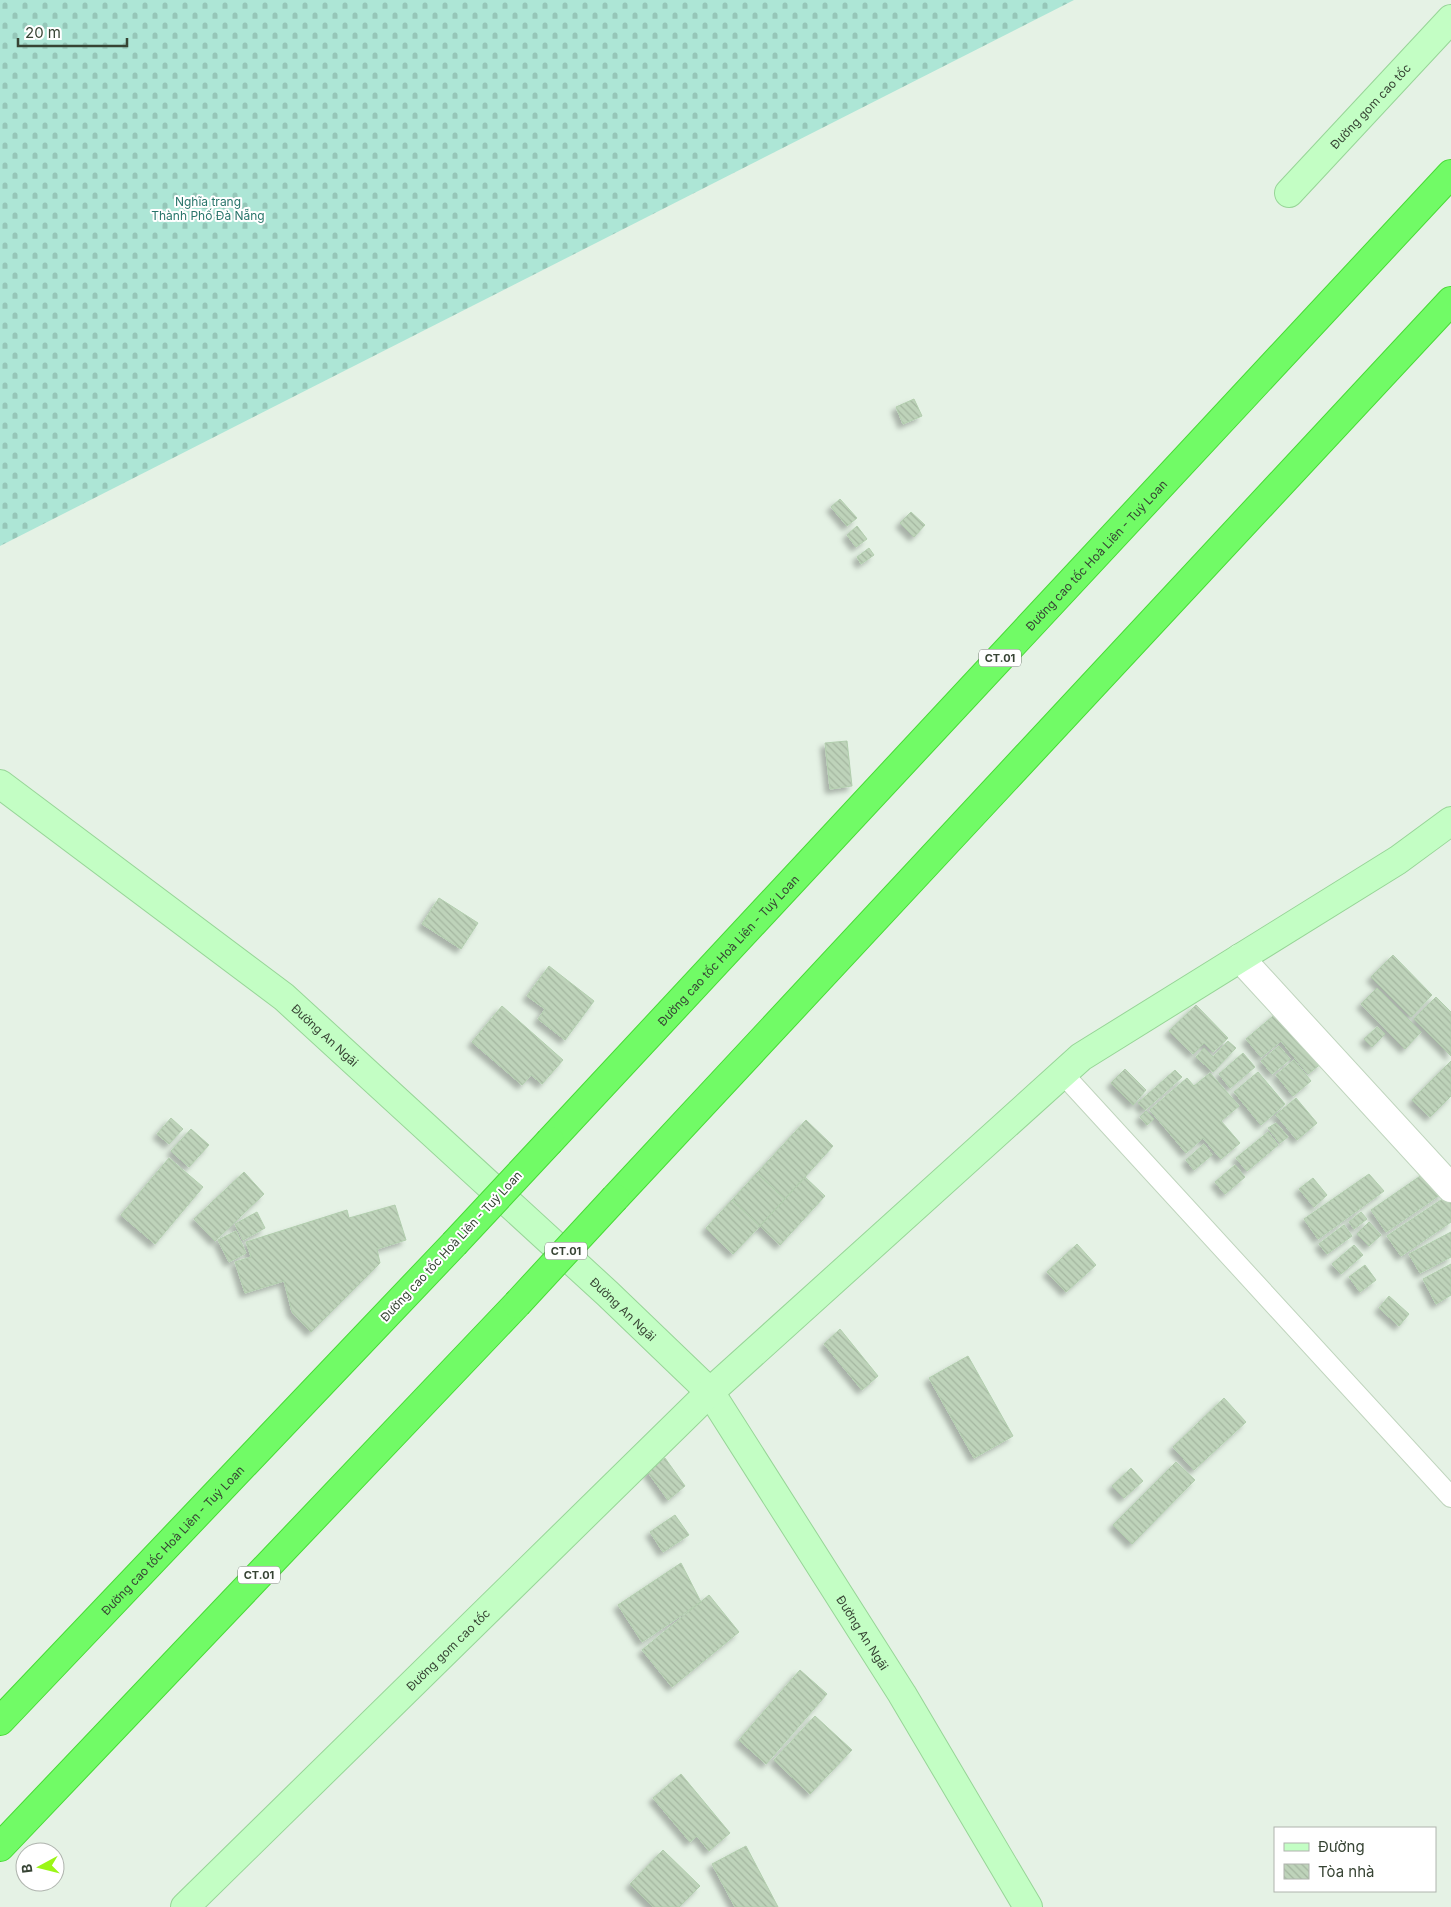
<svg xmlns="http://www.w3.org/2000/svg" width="1451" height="1907" font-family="Inter,sans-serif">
<defs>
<pattern id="cemetery-stones" width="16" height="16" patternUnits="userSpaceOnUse" patternTransform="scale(1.25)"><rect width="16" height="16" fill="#ade6d6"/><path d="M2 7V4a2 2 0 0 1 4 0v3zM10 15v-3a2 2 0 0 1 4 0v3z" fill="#95c6b8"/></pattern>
<pattern id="building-back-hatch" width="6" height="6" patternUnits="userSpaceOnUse" patternTransform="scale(1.25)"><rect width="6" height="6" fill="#bed3ba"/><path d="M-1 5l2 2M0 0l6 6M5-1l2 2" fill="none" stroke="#a4b6a0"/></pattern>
<filter id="shadow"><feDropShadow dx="-4.5" dy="4.5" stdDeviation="2.5" flood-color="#0004"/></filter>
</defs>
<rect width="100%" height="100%" fill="#e5f2e5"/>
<path fill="url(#cemetery-stones)" d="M0 0H1074L0 546Z"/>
<path fill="url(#building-back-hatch)" stroke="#b2ceae" filter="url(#shadow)" d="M914 399 922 416 903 424 896 407Z
M840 499 857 518 847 526 831 507Z
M911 512 925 525 914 537 900 523Z
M857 526 867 539 856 547 847 535Z
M869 548 874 555 861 564 857 557Z
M847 741 852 786 830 789 825 743Z
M439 898 478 923 461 949 422 924Z
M1393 955 1432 995 1411 1017 1371 977Z
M549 966 594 1001 565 1040 538 1019 545 1009 527 996Z
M1377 988 1421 1032 1405 1049 1361 1004Z
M1436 997 1451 1012V1056L1414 1019Z
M1196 1005 1228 1038 1213 1052 1204 1043 1193 1054 1169 1031Z
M502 1006 563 1060 542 1084 531 1075 522 1085 472 1042Z
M1279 1011 1322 1063 1308 1074 1281 1041 1261 1057 1246 1039Z
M1377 1027 1385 1034 1372 1047 1364 1039Z
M1228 1041 1236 1048 1213 1072 1196 1057 1204 1048 1213 1057Z
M1279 1046 1290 1059 1272 1074 1261 1061Z
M1243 1053 1255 1067 1230 1088 1219 1074Z
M1294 1060 1311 1081 1293 1096 1276 1075Z
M1451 1061V1096L1430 1117 1412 1100Z
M1125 1069 1146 1090 1133 1105 1111 1083Z
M1175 1070 1182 1077 1145 1110 1138 1103Z
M1258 1072 1285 1104 1261 1125 1234 1092Z
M1210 1073 1239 1106 1221 1121 1240 1143 1221 1159 1203 1138 1186 1153 1150 1110 1187 1078 1194 1086Z
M1296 1098 1317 1123 1297 1140 1276 1115Z
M1146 1111 1154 1119 1147 1125 1140 1117Z
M171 1118 183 1129 169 1144 157 1134Z
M806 1120 833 1146 785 1199 757 1173Z
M1276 1123 1288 1137 1280 1143 1268 1128Z
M191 1129 209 1145 189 1167 171 1151Z
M1268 1132 1278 1145 1247 1171 1236 1158Z
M1204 1144 1212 1155 1194 1170 1186 1160Z
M169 1158 203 1187 155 1244 121 1215Z
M1235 1165 1245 1177 1225 1194 1215 1182Z
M1429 1170 1444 1192 1386 1232 1371 1210Z
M244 1172 264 1194 215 1241 194 1219Z
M757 1173 785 1199 760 1226 732 1200Z
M1369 1174 1384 1191 1318 1239 1304 1219Z
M805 1177 825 1196 780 1245 760 1226Z
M1313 1178 1327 1195 1314 1207 1299 1189Z
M1447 1196 1451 1203V1222L1401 1256 1387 1236Z
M732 1200 760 1226 733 1254 706 1228Z
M395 1205 406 1240 377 1249 380 1263 311 1332 292 1312 284 1281 245 1293 235 1262 251 1257 246 1242 347 1210 349 1218Z
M257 1212 265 1228 243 1240 235 1224Z
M1361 1212 1367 1219 1354 1229 1349 1222Z
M1369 1222 1381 1235 1369 1246 1357 1234Z
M1344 1225 1352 1236 1327 1254 1319 1244Z
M236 1231 246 1253 229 1262 218 1240Z
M1451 1232V1257L1420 1273 1409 1254Z
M1077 1244 1096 1265 1066 1292 1047 1272Z
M1354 1245 1363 1255 1341 1274 1332 1264Z
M1451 1264V1295L1436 1304 1423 1279Z
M1365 1265 1376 1280 1360 1292 1349 1277Z
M1389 1296 1409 1314 1399 1326 1379 1308Z
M840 1329 878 1376 862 1390 824 1344Z
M968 1356 1013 1436 974 1458 929 1378Z
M1224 1398 1246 1422 1194 1470 1173 1447Z
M665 1458 685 1486 668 1500 647 1471Z
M1176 1462 1195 1480 1132 1544 1113 1525Z
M1131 1468 1143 1481 1124 1498 1112 1486Z
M675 1515 689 1535 663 1552 650 1532Z
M681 1563 701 1602 642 1642 618 1605Z
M709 1595 739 1632 672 1687 642 1650Z
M800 1670 827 1694 766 1764 739 1740Z
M815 1716 852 1750 810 1794 774 1760Z
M681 1774 730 1833 709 1851 697 1836 690 1842 653 1798Z
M746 1846 778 1907H735L712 1864Z
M663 1850 700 1886 679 1907H653L630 1884Z"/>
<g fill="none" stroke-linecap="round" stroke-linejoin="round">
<defs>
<path id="lane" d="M1063 1074 1451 1497"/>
<path id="street" d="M1240 958 1451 1188"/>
<g id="secondary">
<path id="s1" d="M1289 193 1451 19"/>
<path id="s2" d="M0 784 284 997 608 1294 710 1392 902 1694 1028 1907"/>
<path id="s3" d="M185 1907 710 1392 1081 1057 1398 860 1451 821"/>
</g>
<g id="highway">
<path id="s4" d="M550 1141 1451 174"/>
<path d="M615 1198 1451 301"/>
<path id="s5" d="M0 1721 454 1244"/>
<path d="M0 1847 517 1304"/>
</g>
</defs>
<use href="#lane" stroke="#c0d5be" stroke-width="22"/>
<use href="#street" stroke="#c0d5be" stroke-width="30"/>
<use href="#secondary" stroke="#97d597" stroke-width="30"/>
<use href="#highway" stroke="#48da36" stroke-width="30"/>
<use href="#lane" stroke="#fff" stroke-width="20"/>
<use href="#street" stroke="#fff" stroke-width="28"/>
<use href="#secondary" stroke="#c3fec4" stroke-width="28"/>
<use href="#highway" stroke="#71fb66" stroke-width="28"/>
<defs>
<path id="highway-bridge" d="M454 1244 550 1141
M517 1304 615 1198"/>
</defs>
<use href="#highway-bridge" stroke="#48da36" stroke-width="30" stroke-linecap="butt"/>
<use href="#highway-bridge" stroke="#71fb66" stroke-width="28"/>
</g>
<g text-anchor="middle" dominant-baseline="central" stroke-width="4" stroke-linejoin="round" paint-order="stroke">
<g fill="#fff" stroke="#737c71" stroke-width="1">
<rect x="979" y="649.5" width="42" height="17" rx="4"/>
<rect x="545" y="1242.5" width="42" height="17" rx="4"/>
<rect x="238" y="1566.5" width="42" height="17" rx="4"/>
</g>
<g font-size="11" font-weight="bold" fill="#374434">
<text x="1000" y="658">CT.01</text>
<text x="566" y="1251">CT.01</text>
<text x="259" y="1575">CT.01</text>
</g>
<g font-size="12" fill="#374434" stroke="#fff">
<text stroke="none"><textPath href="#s1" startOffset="119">Đường gom cao tốc</textPath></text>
<text stroke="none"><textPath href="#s4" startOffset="801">Đường cao tốc Hoà Liên - Tuý Loan</textPath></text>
<text stroke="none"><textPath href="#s4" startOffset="261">Đường cao tốc Hoà Liên - Tuý Loan</textPath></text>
<text stroke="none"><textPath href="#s2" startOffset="411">Đường An Ngãi</textPath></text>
<text transform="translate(451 1246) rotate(-47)">Đường cao tốc Hoà Liên - Tuý Loan</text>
<text stroke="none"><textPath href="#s2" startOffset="816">Đường An Ngãi</textPath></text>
<text stroke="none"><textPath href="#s5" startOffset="250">Đường cao tốc Hoà Liên - Tuý Loan</textPath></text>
<text stroke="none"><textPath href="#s2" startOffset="1221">Đường An Ngãi</textPath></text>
<text stroke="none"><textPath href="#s3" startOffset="368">Đường gom cao tốc</textPath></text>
</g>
<g font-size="12" fill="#29756b" stroke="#fff">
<text x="208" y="201">Nghĩa trang<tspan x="208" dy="14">Thành Phố Đà Nẵng</tspan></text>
</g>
</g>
<rect x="1274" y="1827" width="162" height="65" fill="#ffffff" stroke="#afb4ae"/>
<rect x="1284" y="1843" width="25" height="8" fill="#c3fec4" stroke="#afb4ae"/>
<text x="1318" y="1852" font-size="15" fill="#374434">Đường</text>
<rect x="1284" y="1864" width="25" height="15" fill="url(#building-back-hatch)" stroke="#afb4ae"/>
<text x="1318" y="1877" font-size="15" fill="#374434">Tòa nhà</text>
<g transform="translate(40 1867) rotate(263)"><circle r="24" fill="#ffffff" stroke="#afb4ae"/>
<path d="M0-4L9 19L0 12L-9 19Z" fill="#9bf617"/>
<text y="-8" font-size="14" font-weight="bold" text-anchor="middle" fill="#374434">B</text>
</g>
<path d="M18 38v8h109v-8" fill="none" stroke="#374434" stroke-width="2.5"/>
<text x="25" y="38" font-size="15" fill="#374434" stroke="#ffffff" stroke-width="4" paint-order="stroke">20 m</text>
</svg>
